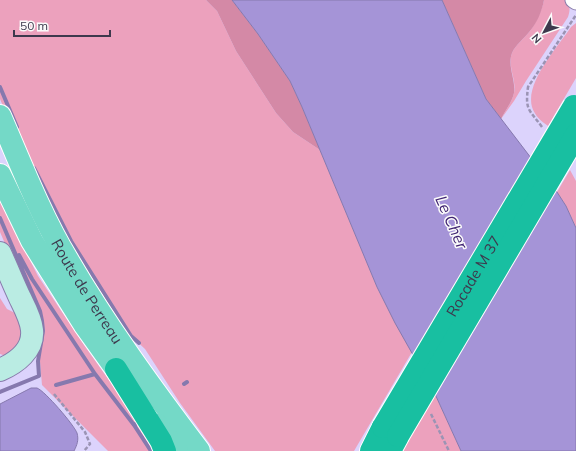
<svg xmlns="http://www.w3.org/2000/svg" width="576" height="451" font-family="Mulish,sans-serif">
<rect width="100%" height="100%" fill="#dcd3fc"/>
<path fill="#eca1bd" d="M0 0H206L217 11 236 51 276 113 293 132 320 150 377 287 412 352 354 451H215L180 403 145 349 131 336 116 315 67 240 23 153 0 99Z
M544 0H565C571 6 570 10 568 17L526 81 514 101 501 119C505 111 512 102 514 93 517 80 507 66 512 53 516 44 524 39 530 31 536 23 542 10 544 0Z
M576 23V78L548 126C541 121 535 116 532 107 525 82 558 47 571 27Z
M570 170 576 181V228L566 206 557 192Z
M0 201 38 276 84 345 153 442 156 451H108L42 385 39 350 41 327 0 232Z
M0 298 7 309 15 313 17 316 20 326 21 336 16 348 6 356 0 354Z
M435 394 461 451H403L407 440Z"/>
<path fill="#d489a6" d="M206 0H232L258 34 290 81 302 107 320 150 293 132 276 113 236 51 217 11Z
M442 0H544C542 11 537 23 530 31 524 39 516 44 512 53 507 66 516 80 514 93 512 102 505 111 501 119L486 99Z"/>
<path fill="#a594d7" stroke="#8679ae" d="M232 0H442L486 99 557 192 566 206 576 228V451H461L435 394 395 323 377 287 302 107 290 81 258 34Z
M31 388C33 388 35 388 37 388 45 391 74 425 77 433 79 440 77 445 74 451H0V404Z"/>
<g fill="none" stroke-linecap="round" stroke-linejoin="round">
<path stroke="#8679ae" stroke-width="4" d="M0 87 17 127
M34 168 71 241 131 336 139 343
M0 218 40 311 42 321 43 331 38 361 39 376 0 392
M19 255 32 279 95 374 134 425
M184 384 187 382
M56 385 95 374
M140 421 134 425 151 451"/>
<defs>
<path id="street" d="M573 0 576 2"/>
<path id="secondary" d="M0 253C7 268 13 283 20 298 25 308 31 319 32 330 34 350 16 363 0 370"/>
<g id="primary">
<path id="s1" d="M0 116C21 164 40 214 67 259 106 326 152 389 199 451"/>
<path d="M0 175 32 241 84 324 127 384"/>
<path d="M157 425 177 451"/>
</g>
<path id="highway" d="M116 369 161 441 165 451
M371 451 383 427
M390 451 398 436"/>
</defs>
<use href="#street" stroke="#877baa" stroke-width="17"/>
<use href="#secondary" stroke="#877baa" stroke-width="24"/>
<use href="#primary" stroke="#fff" stroke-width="24"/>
<use href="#highway" stroke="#fff" stroke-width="24"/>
<path stroke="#9b94b4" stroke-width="2.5" stroke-dasharray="4 2" stroke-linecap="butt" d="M542 127C529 109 525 111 528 87L576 15
M54 394 85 432 90 444 84 451
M431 414 449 451"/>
<use href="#street" stroke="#fff" stroke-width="15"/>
<use href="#secondary" stroke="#baece3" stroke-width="22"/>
<use href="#primary" stroke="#74d9c7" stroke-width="22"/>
<use href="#highway" stroke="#18bfa1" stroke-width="22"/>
<defs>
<g id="highway-bridge">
<path id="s2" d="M383 427 574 106"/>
<path d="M398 436 576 135"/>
</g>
</defs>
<use href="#highway-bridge" stroke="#fff" stroke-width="24" stroke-linecap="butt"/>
<use href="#highway-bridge" stroke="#18bfa1" stroke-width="22"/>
</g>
<g text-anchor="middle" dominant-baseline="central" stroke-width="3" stroke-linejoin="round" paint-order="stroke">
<g font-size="15" fill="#3d394d" stroke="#fbfbfb">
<text stroke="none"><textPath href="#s2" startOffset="176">Rocade M 37</textPath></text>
<text stroke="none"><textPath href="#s1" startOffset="196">Route de Perreau</textPath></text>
</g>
<g font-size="16" font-style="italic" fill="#412573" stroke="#fbfbfb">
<text transform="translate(452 222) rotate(66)">Le Cher</text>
</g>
</g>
<g transform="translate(544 32) rotate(229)" stroke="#fbfbfb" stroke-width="3" paint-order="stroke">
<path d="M0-3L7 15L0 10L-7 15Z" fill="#3d394d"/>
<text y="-6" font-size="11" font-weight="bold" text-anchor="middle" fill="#3d394d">N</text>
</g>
<path d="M14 30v6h96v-6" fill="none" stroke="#3d394d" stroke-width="2"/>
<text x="20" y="30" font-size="12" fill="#3d394d" stroke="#fbfbfb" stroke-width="3" paint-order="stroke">50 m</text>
</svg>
